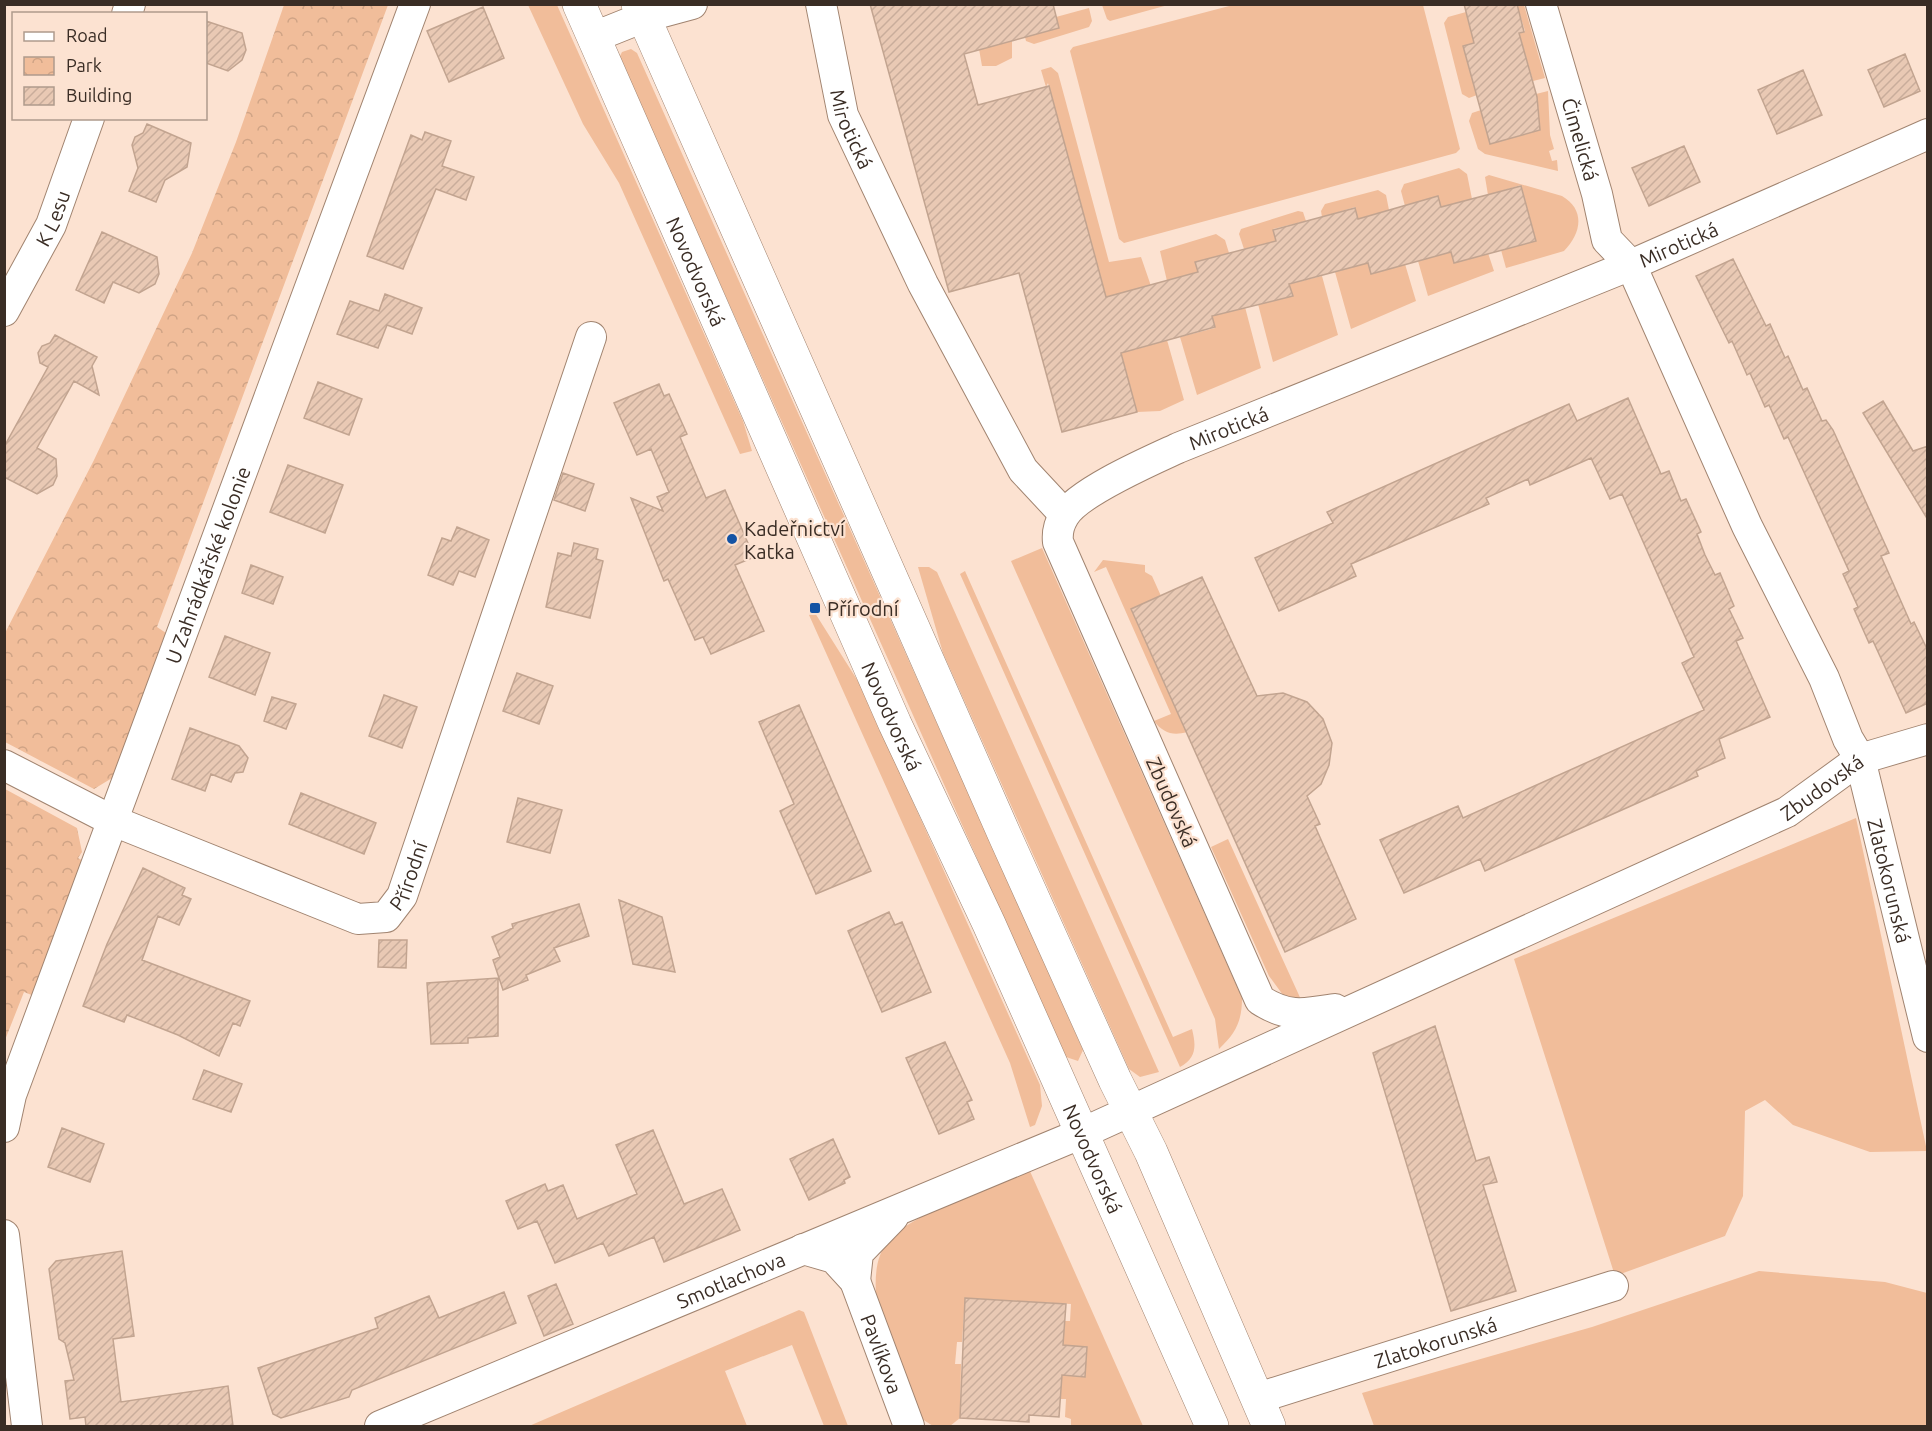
<svg xmlns="http://www.w3.org/2000/svg" width="1932" height="1431" font-family="Ubuntu,sans-serif">
<defs>
<pattern id="park-crowns" width="20" height="18" patternUnits="userSpaceOnUse" patternTransform="scale(1.5)"><rect width="20" height="18" fill="#f1bd9a"/><path d="M2 6a3 3 0 1 1 6 0M12 15a3 3 0 1 1 6 0" fill="none" stroke="#cfa385"/></pattern>
<pattern id="building-hatch" width="6" height="6" patternUnits="userSpaceOnUse" patternTransform="scale(1.5)"><rect width="6" height="6" fill="#e9c9b4"/><path d="M-1 1l2-2M0 6l6-6M5 7l2-2" fill="none" stroke="#c9ad9b"/></pattern>
</defs>
<rect width="100%" height="100%" fill="#fce2d1"/>
<path fill="#f1bd9a" d="M528 5H557L743 421 752 451 740 454 619 183 583 124Z
M1102 5V4L1168 5 1110 21 1107 19Z
M1233 5H1423L1460 149 1456 153 1124 243 1119 239 1070 51 1073 47Z
M1517 5H1524L1545 78 1533 81 1519 33 1525 31Z
M1089 8 1092 21 1089 27 1034 44 1026 41 1025 37 1059 28 1056 17Z
M1466 12 1474 43 1463 46 1477 95 1469 98 1462 94 1444 23 1448 17Z
M1012 40V58L996 66H982L979 49Z
M631 49 637 53 1083 1050 1078 1061 1066 1057 619 58 622 52Z
M1051 67 1058 73 1109 262 1141 257 1151 286 1111 316 1048 83 1046 87 1041 70Z
M1548 91 1550 135 1554 149 1549 151 1552 161 1557 160 1558 171 1485 154 1478 149 1469 121 1472 113 1481 110 1490 144 1540 130 1536 94Z
M1459 168 1467 174 1472 199 1441 207 1438 196 1405 206 1401 191 1404 184Z
M1489 175 1562 196C1586 210 1581 234 1564 251L1506 268 1501 250 1536 241 1521 185 1488 195 1485 177Z
M1378 190 1386 195 1389 210 1358 219 1355 207 1322 217 1321 211 1325 204Z
M1298 211 1303 212 1306 221 1273 229 1276 241 1244 249 1239 234 1241 229Z
M1216 234 1225 240 1229 253 1196 262 1198 272 1167 281 1160 251Z
M1451 252 1454 263 1488 253 1494 271 1428 296 1418 261Z
M1368 263 1372 274 1405 264 1416 301 1351 329 1335 272Z
M1322 276 1338 335 1273 362 1258 304 1292 295 1289 284Z
M1245 307 1261 368 1197 395 1180 337 1215 328 1212 316Z
M1167 340 1184 400 1160 411 1137 412 1119 344 1134 350Z
M1042 548 1242 998C1242 1021 1236 1033 1219 1049L1215 1019 1011 561Z
M1103 560 1145 565V572L1152 576 1161 596 1132 609 1187 732C1173 736 1163 733 1154 721L1171 714 1106 567 1094 572Z
M918 567H929L937 572 1159 1072 1140 1077 1129 1069 943 653Z
M965 571 1173 1037 1192 1029C1196 1045 1197 1058 1180 1067L960 574Z
M815 613 861 686 1040 1085 1042 1106 1035 1125 1030 1127 1010 1063 809 615Z
M1856 818 1927 1151 1870 1152 1793 1125 1765 1100 1745 1111 1743 1196 1725 1236 1615 1276 1514 959Z
M1228 839 1303 1004 1283 995 1269 976 1211 847Z
M1029 1169 1143 1426H1071V1419L1065 1417 1066 1399H1060L1062 1375 1087 1347 1063 1345 1065 1321H1070L1071 1304 965 1298 962 1342H957L955 1364H961L960 1418 950 1426H933L922 1419 876 1297C875 1278 875 1256 889 1240 912 1214 995 1184 1029 1169Z
M1759 1271 1885 1282 1927 1293V1426H1374L1362 1393 1592 1327Z
M799 1310 804 1312 848 1426H824L792 1345 725 1371 747 1426H529Z"/>
<path fill="url(#park-crowns)" d="M284 5H388L157 627 166 633 117 775 94 789 5 742 4 635 94 460 192 253 236 142Z
M5 789 77 828 82 852 78 858 85 862 34 996 24 992 5 1040Z"/>
<path fill="url(#building-hatch)" stroke="#c2a490" stroke-width="1.5" d="M870 4H1053L1059 28 964 54 978 105 1049 86 1106 297 1198 272 1195 262 1276 241 1273 230 1355 208 1358 219 1438 196 1441 207 1521 186 1536 241 1454 263 1451 252 1371 274 1368 263 1289 284 1293 296 1212 316 1215 327 1121 353 1137 412 1062 432 1019 273 949 292Z
M1464 4H1517L1524 32 1519 33 1537 97 1540 130 1490 144 1463 46 1474 43Z
M483 7 504 58 449 82 427 31Z
M206 21 242 33 246 50 242 60 228 71 206 63Z
M1905 54 1920 91 1884 107 1868 70Z
M1803 70 1822 115 1777 134 1758 90Z
M147 124 191 143 187 167 165 180 156 202 129 191 138 168 132 145 135 137 143 133Z
M425 132 451 141 442 166 474 177 466 200 436 189 403 269 367 256 411 135 422 140Z
M1684 146 1700 182 1649 206 1632 168Z
M102 232 157 257 159 274 155 284 139 293 113 282 104 303 76 290Z
M1733 259 1766 326 1770 324 1785 358 1788 356 1803 390 1807 388 1822 421 1826 420 1833 430 1889 553 1881 556 1911 624 1914 622 1928 651V703L1906 713 1873 641 1869 643 1854 609 1858 607 1843 574 1849 571 1788 437 1784 439 1769 405 1765 407 1750 373 1747 375 1732 341 1729 343 1696 276Z
M385 294 422 308 412 334 387 325 378 348 337 334 350 301 379 311Z
M55 335 97 357 92 366 99 395 74 381 37 448 56 459 57 476 53 485 37 494 4 477V447L48 367 40 363 38 353 42 346 50 343Z
M318 382 362 399 349 435 304 418Z
M659 384 664 396 669 394 687 434 680 437 706 498 725 490 754 557 735 565 764 631 711 654 703 637 695 640 668 579 664 581 631 498 663 511 657 497 669 492 651 449 637 455 614 403Z
M1628 398 1661 474 1669 471 1681 501 1686 499 1701 532 1697 534 1705 555 1715 575 1720 573 1734 606 1729 609 1743 638 1736 641 1770 717 1719 739 1725 758 1696 771 1698 776 1485 871 1480 859 1404 893 1380 840 1458 806 1463 818 1704 710 1682 663 1694 657 1622 494 1610 499 1591 458 1530 485 1528 479 1486 498 1489 504 1351 564 1356 576 1279 611 1255 558 1333 523 1327 512 1569 404 1577 421Z
M1883 401 1913 451 1928 446V520L1863 413Z
M288 465 343 485 325 533 270 512Z
M563 473 594 484 585 511 554 500Z
M457 527 489 540 475 577 459 571 453 585 428 575 442 538 451 541Z
M574 543 598 549 596 559 603 561 590 618 546 607 558 553 571 556Z
M251 565 283 577 273 604 242 593Z
M1202 577 1257 696 1283 693 1307 702 1323 719 1332 743 1329 765 1321 784 1307 796 1320 824 1315 826 1356 919 1285 952 1131 609Z
M225 636 270 653 255 695 209 677Z
M517 673 553 686 539 724 503 711Z
M384 695 417 707 402 748 369 736Z
M272 697 296 704 286 729 264 721Z
M799 705 871 871 816 894 780 811 794 804 759 722Z
M190 728 239 746 248 758 243 772 235 773 231 782 211 774 205 791 172 779Z
M301 793 376 823 364 854 289 824Z
M518 798 562 810 550 853 507 842Z
M143 868 185 888 182 895 191 899 179 925 158 916 142 960 250 1001 240 1026 233 1023 219 1056 178 1035 127 1015 124 1022 83 1006 107 944Z
M619 900 662 917 675 972 633 964Z
M579 904 589 936 554 948 560 961 526 975 528 980 503 990 493 960 500 957 492 937 513 928 512 924Z
M889 912 895 925 902 922 931 992 882 1012 848 931Z
M379 940H407L406 968 378 967Z
M498 978V1036L468 1038V1043L431 1044 427 983Z
M1435 1026 1476 1161 1489 1157 1497 1182 1483 1185 1516 1291 1451 1311 1373 1053Z
M945 1042 972 1100 967 1102 974 1119 939 1134 906 1058Z
M204 1070 242 1084 231 1112 193 1099Z
M62 1128 104 1144 90 1182 48 1167Z
M653 1130 684 1204 722 1189 740 1230 664 1262 654 1237 609 1256 603 1243 555 1263 537 1221 518 1229 506 1201 545 1184 548 1191 563 1185 577 1219 637 1194 616 1145Z
M833 1139 850 1177 844 1180 845 1183 809 1200 790 1159Z
M122 1251 134 1336 113 1339 121 1402 228 1386 233 1426H86L85 1417 70 1419 65 1381 74 1380 65 1343 59 1339 49 1269 56 1261Z
M556 1284 573 1324 544 1336 528 1296Z
M504 1292 516 1323 352 1390 349 1397 281 1418 273 1414 258 1368 378 1328 375 1318 429 1296 439 1318Z
M965 1298 1066 1304 1063 1345 1087 1347 1085 1377 1062 1375 1059 1417 1029 1415V1422L960 1418Z"/>
<g fill="none" stroke-linecap="round" stroke-linejoin="round">
<defs>
<g id="minor">
<path id="s1" d="M821 4 843 115 923 284 1023 470 1064 514"/>
<path id="s2" d="M1541 4 1597 194 1607 240 1631 265 1747 526 1824 678 1848 739 1860 759 1928 1037"/>
<path d="M127 14 130 4"/>
<path d="M594 37 644 17 692 4"/>
<path id="s3" d="M4 311 51 225 89 118"/>
<path id="s4" d="M4 765 111 820 358 919 386 917 402 896 591 337"/>
<path id="s5" d="M1335 1009C1304 1014 1288 1018 1260 1000L1058 542C1057 533 1059 524 1064 516 1078 492 1152 460 1178 448L1631 265 1928 134"/>
<path id="s6" d="M4 1127 11 1095 415 4"/>
<path d="M4 1235 27 1426"/>
<path id="s7" d="M803 1249 834 1258 855 1281 909 1426"/>
<path d="M855 1281 858 1253 893 1217"/>
<path id="s8" d="M1258 1398 1613 1286"/>
<path id="s9" d="M380 1426 1080 1134 1787 812 1860 759 1928 739"/>
</g>
<g id="major">
<path id="s10" d="M579 4 895 724 989 924 1212 1426"/>
<path d="M638 4 1005 836 1115 1080 1151 1152 1269 1426"/>
</g>
</defs>
<use href="#minor" stroke="#a18470" stroke-width="32"/>
<use href="#major" stroke="#a18470" stroke-width="34"/>
<use href="#minor" stroke="#fff" stroke-width="30"/>
<use href="#major" stroke="#fff" stroke-width="33"/>
</g>
<g fill="#1453a4" stroke="#fce2d1" stroke-width="2">
<circle cx="732" cy="539" r="6"/>
<rect x="809" y="602" width="12" height="12" rx="3"/>
</g>
<g text-anchor="middle" dominant-baseline="central" stroke-width="4.5" stroke-linejoin="round" paint-order="stroke">
<g font-size="20" fill="#3a2d25" stroke="#fce2d1">
<text stroke="none"><textPath href="#s1" startOffset="129">Mirotická</textPath></text>
<text stroke="none"><textPath href="#s2" startOffset="141">Čimelická</textPath></text>
<text stroke="none"><textPath href="#s3" startOffset="105">K Lesu</textPath></text>
<text stroke="none"><textPath href="#s5" startOffset="1280">Mirotická</textPath></text>
<text stroke="none"><textPath href="#s10" startOffset="292">Novodvorská</textPath></text>
<text stroke="none"><textPath href="#s5" startOffset="794">Mirotická</textPath></text>
<text stroke="none"><textPath href="#s6" startOffset="598">U Zahrádkářské kolonie</textPath></text>
<text stroke="none"><textPath href="#s10" startOffset="778">Novodvorská</textPath></text>
<text stroke="none"><textPath href="#s9" startOffset="1578">Zbudovská</textPath></text>
<text transform="translate(1172 802) rotate(66)">Zbudovská</text>
<text stroke="none"><textPath href="#s4" startOffset="462">Přírodní</textPath></text>
<text stroke="none"><textPath href="#s2" startOffset="950">Zlatokorunská</textPath></text>
<text stroke="none"><textPath href="#s10" startOffset="1264">Novodvorská</textPath></text>
<text stroke="none"><textPath href="#s9" startOffset="380">Smotlachova</textPath></text>
<text stroke="none"><textPath href="#s8" startOffset="186">Zlatokorunská</textPath></text>
<text stroke="none"><textPath href="#s7" startOffset="141">Pavlíkova</textPath></text>
</g>
<g font-size="20" fill="#3a2d25" stroke="#fce2d1" text-anchor="start">
<text x="744" y="528">Kadeřnictví<tspan x="744" dy="23">Katka</tspan></text>
<text x="827" y="608">Přírodní</text>
</g>
</g>
<rect width="1932" height="1431" fill="none" stroke="#3a2d25" stroke-width="12"/>
<rect x="12" y="12" width="195" height="108" fill="#fce2d1" stroke="#ae9a8c" stroke-width="1.5"/>
<rect x="24" y="32" width="30" height="9" fill="#ffffff" stroke="#ae9a8c" stroke-width="1.5"/>
<text x="66" y="42" font-size="18" fill="#3a2d25">Road</text>
<rect x="24" y="57" width="30" height="18" fill="url(#park-crowns)" stroke="#ae9a8c" stroke-width="1.5"/>
<text x="66" y="72" font-size="18" fill="#3a2d25">Park</text>
<rect x="24" y="87" width="30" height="18" fill="url(#building-hatch)" stroke="#ae9a8c" stroke-width="1.5"/>
<text x="66" y="102" font-size="18" fill="#3a2d25">Building</text>
</svg>
